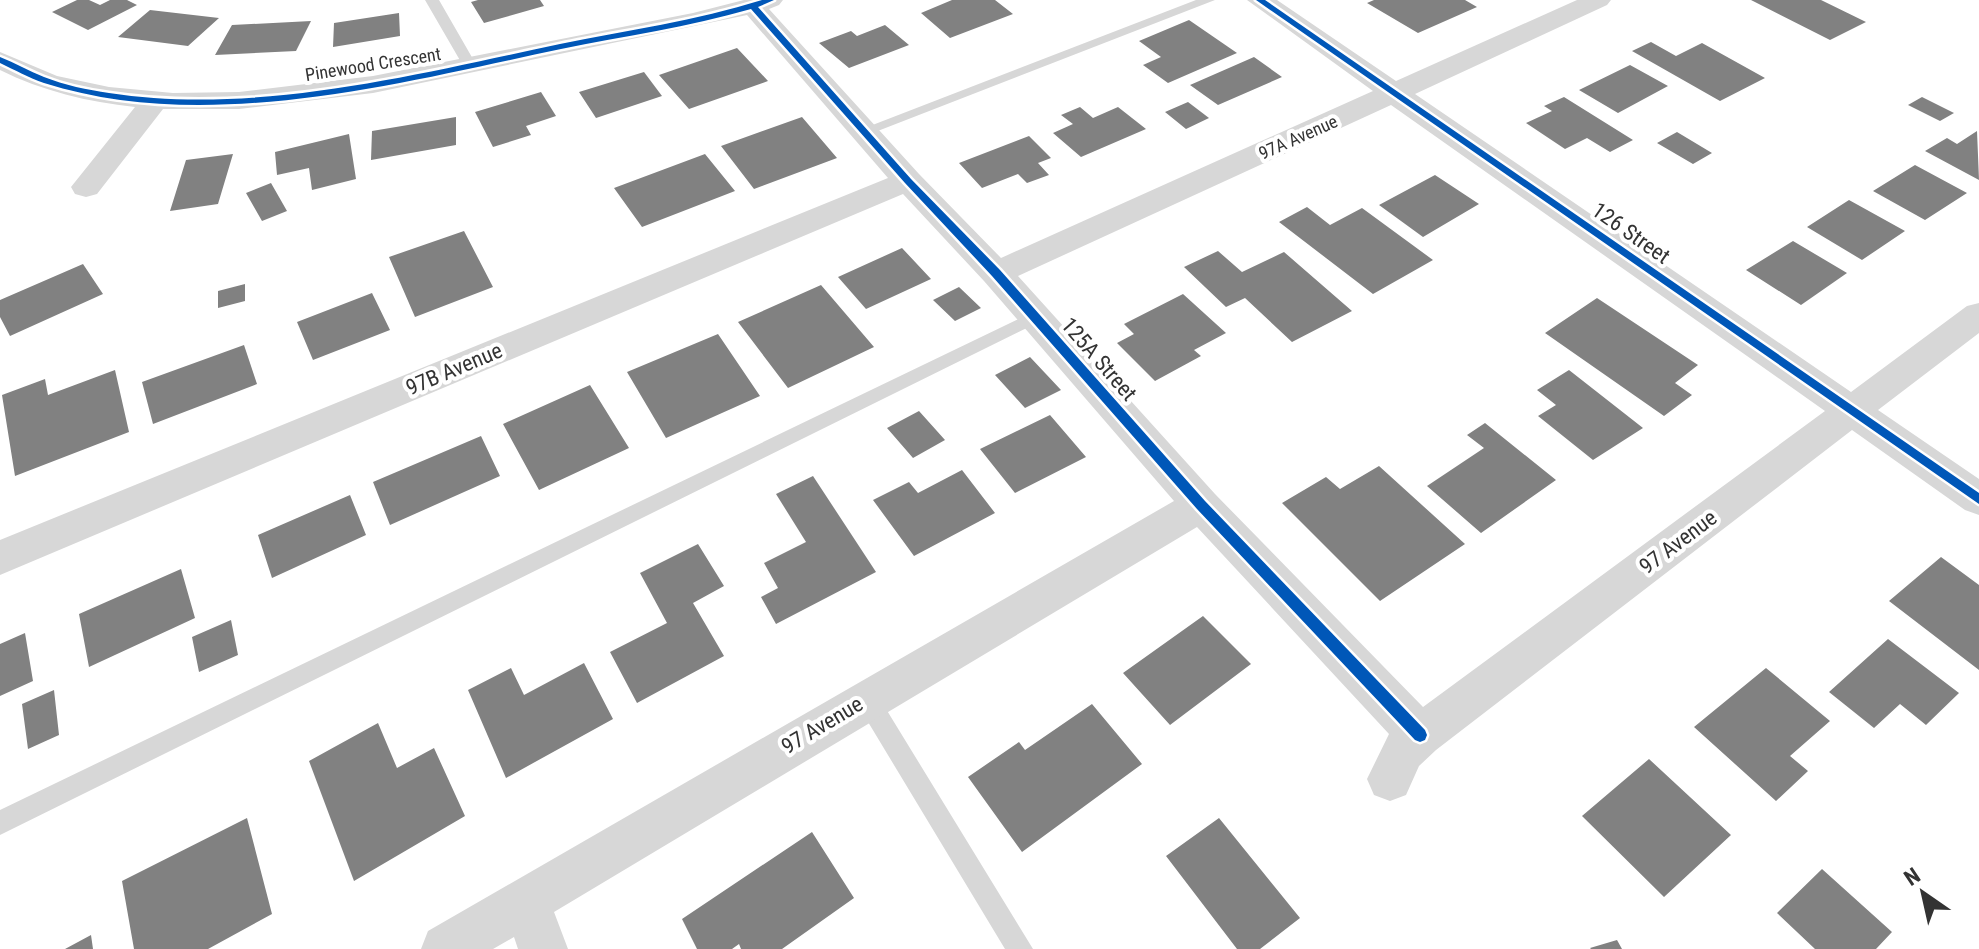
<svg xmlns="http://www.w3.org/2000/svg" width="1979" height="949" font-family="'Roboto Condensed',sans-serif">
<rect width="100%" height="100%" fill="#fff"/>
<path fill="#818181" d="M77 0H89L100 5 110 0H127L137 5 88 30 52 12Z
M478 0H540L544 6 484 23 471 2Z
M952 0H995L1013 14 950 38 921 13Z
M1374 0H1465L1477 7 1418 33 1367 3Z
M1751 0H1821L1866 22 1830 40Z
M150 10 219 18 188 46 118 37Z
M399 13 400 36 333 47 334 23Z
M1189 20 1237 53 1168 83 1143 65 1161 57 1139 41Z
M311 21 296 51 215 55 232 25Z
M885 25 909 45 849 68 819 43 851 31 857 36Z
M1651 42 1676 56 1702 43 1765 78 1720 101 1632 51Z
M737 48 768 81 689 109 659 75Z
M1254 57 1282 77 1218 105 1190 85Z
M1630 65 1668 86 1618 113 1579 90Z
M644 72 662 96 596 118 579 92Z
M541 92 556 116 526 126 531 135 493 147 475 112Z
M1564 97 1633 140 1610 152 1587 138 1565 149 1526 123 1552 111 1544 106Z
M1922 97 1954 113 1940 121 1908 105Z
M1188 102 1209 118 1186 129 1165 112Z
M1080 107 1093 118 1118 107 1146 129 1081 157 1053 133 1073 124 1061 115Z
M456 117V145L371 160 372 131Z
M802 117 837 158 754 189 721 146Z
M1977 131 1979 180 1925 151 1947 138 1957 144Z
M1677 132 1712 153 1693 164 1657 143Z
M349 134 356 179 312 190 309 168 277 175 275 152Z
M1029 136 1051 158 1038 163 1049 175 1027 183 1018 174 982 188 959 163Z
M233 154 218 204 170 211 186 160Z
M705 154 735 191 642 227 614 188Z
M1915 165 1967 193 1925 220 1873 191Z
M1435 175 1479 204 1423 237 1379 205Z
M271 183 287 211 262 221 246 193Z
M1849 200 1905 231 1862 260 1807 227Z
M1307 207 1330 225 1362 208 1433 260 1373 294 1279 222Z
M464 231 493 287 415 317 389 257Z
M1793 241 1847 273 1801 305 1746 270Z
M902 248 931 279 866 309 838 277Z
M1218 251 1242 272 1284 252 1352 311 1292 342 1245 298 1226 307 1184 267Z
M83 264 103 294 10 336 0 317V300Z
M245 284V301L218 308V291Z
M821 285 874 347 788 388 738 322Z
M959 287 981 308 955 321 933 300Z
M372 293 390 330 313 360 297 322Z
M1183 294 1226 333 1194 350 1201 356 1155 381 1117 343 1134 334 1124 324Z
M1597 298 1698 365 1675 383 1692 395 1664 416 1545 333Z
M718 334 760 396 666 438 627 372Z
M244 345 257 384 153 424 142 382Z
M1030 357 1061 390 1025 408 995 375Z
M115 370 129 432 15 476 2 395 45 379 48 395Z
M1569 370 1643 428 1593 460 1538 416 1556 405 1537 390Z
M590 385 629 448 539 490 503 424Z
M919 411 945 440 913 458 887 428Z
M1050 415 1086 457 1015 493 980 449Z
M1485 423 1556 480 1481 533 1427 486 1484 448 1467 435Z
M481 436 500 476 390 525 373 482Z
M1379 466 1465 544 1380 601 1282 503 1326 477 1340 489Z
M962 470 995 513 914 556 873 500 909 482 918 493Z
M813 476 876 572 776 624 761 597 778 588 764 563 806 542 776 494Z
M350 495 366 535 272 578 258 535Z
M698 544 724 586 693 603 724 656 637 703 610 652 667 623 640 573Z
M1941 557 1979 585V670L1889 601Z
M181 569 195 618 89 667 79 614Z
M1203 616 1251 664 1170 725 1123 673Z
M231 620 238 655 199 672 192 637Z
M25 633 33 681 0 696V644Z
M1888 639 1959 693 1926 725 1900 704 1874 728 1829 692Z
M584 663 613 719 506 778 468 690 511 668 524 695Z
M1766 668 1830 721 1790 756 1808 771 1776 801 1694 727Z
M54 690 59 735 28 749 22 704Z
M1092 704 1142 764 1022 852 968 777 1019 742 1025 750Z
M378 723 397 768 434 748 465 816 354 881 309 761Z
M1649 759 1731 835 1664 897 1582 816Z
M247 818 272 914 208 949H134L122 881Z
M1219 818 1300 918 1260 949H1237L1166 856Z
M812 832 854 898 782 949H741L739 944 732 949H697L682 919Z
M1822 869 1892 932 1876 949H1815L1777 913Z
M91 935 93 949H65Z
M1617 940 1622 949H1591L1590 948Z"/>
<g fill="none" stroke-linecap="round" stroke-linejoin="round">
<path fill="#d7d7d7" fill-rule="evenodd" d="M425 0H439L477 66 475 69H465Z
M1196 0H1215L870 134H860L857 131Z
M1035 311 1041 313 1044 317 1041 321 0 835V810Z
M867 688 875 691 1033 949H1005L859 707 855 699 859 691Z"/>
<path fill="#d7d7d7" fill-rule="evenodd" d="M744 0H783L779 5 769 9 919 174 1001 258 1373 91 1247 0H1277L1396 81 1577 0H1611L1607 5 1415 94 1851 392 1967 306 1979 303V333L1878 410 1979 479V515L1965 510 1852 430 1436 750 1419 766 1406 795 1390 801 1374 795 1367 779 1389 734 1197 527 554 912 568 949H518L514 937 493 949H421L428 931 1174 501 984 281 903 194 0 575V540L888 178 747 15 373 93 239 109H163L97 194 86 197 75 194 71 187 135 107C88 102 42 91 0 70V52L57 76 109 87 173 93 239 92 373 76 693 13ZM1391 105 1825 411 1423 707 1215 494 1018 276Z"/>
<defs>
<path id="cycleway" d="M762 0H774L758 7 911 179 1000 270 1205 501 1425 730 1427 735 1425 740 1420 742 1415 740 1197 509 992 276 905 183 751 9C689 27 624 36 561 49 399 83 207 135 44 83 29 78 15 70 0 63V57C15 63 29 71 44 77 64 85 88 90 109 93 256 116 417 74 560 44 627 30 696 21 762 0Z
M1256 0H1265L1979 493V504Z"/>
</defs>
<use href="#cycleway" stroke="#fff" stroke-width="5"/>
<use href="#cycleway" fill="#0057b8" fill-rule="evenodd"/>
</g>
<g text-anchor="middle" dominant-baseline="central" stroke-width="8" stroke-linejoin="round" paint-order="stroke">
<g font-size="18" fill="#333" stroke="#fff">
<text transform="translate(373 64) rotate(-9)">Pinewood Crescent</text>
<text transform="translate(1298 137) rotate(-24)">97A Avenue</text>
</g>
<g font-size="22" fill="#333" stroke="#fff">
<text transform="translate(1631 233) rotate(35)">126 Street</text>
<text transform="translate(1099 359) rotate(49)">125A Street</text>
<text transform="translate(454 369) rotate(-23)">97B Avenue</text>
<text transform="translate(1678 542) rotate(-37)">97 Avenue</text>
<text transform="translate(822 725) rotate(-31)">97 Avenue</text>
</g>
</g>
<g transform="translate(1923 893) rotate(326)" stroke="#ffffff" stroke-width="6" paint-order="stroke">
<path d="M0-6L14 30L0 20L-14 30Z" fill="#333333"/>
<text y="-12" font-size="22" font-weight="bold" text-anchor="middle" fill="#333333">N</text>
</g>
</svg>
